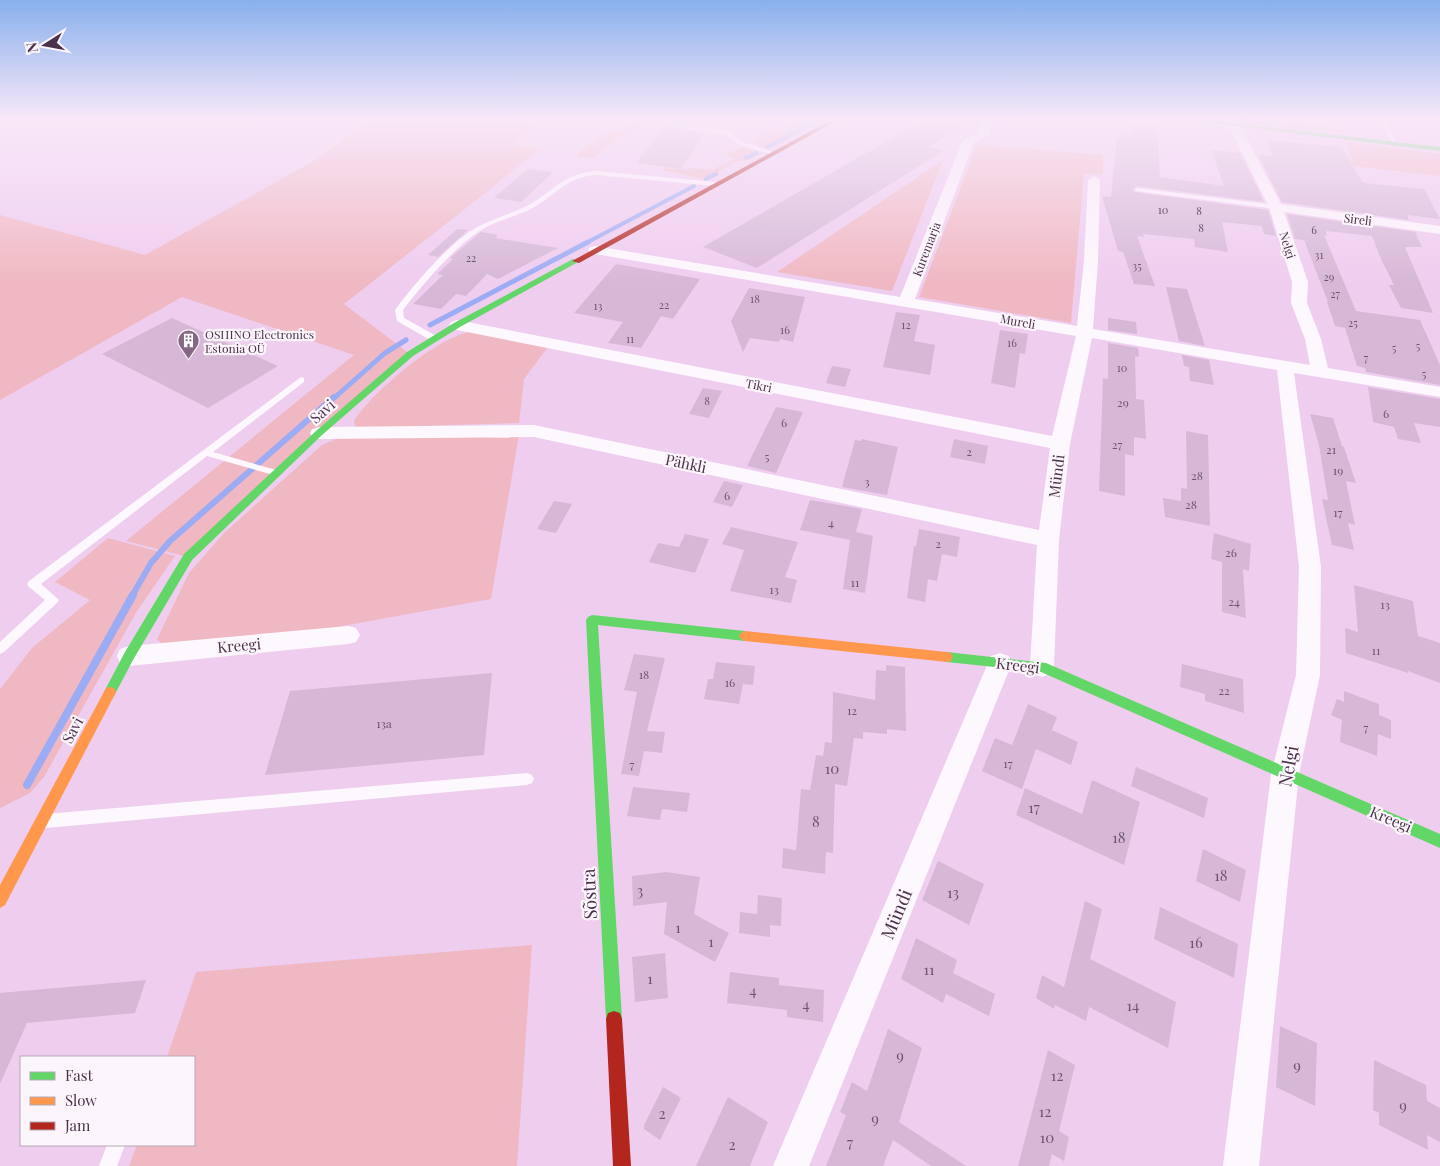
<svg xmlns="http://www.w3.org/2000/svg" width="1440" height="1166" font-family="'Playfair Display',serif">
<rect width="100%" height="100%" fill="#efcdef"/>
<path fill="#f0b8c2" d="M373 120H523L531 125 511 144 538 150 484 194 344 304 410 354 188 557 126 541 354 355 182 297 0 400V215L145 255 314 161Z
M636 120H645L592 158 578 157V153L612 130 621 131Z
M799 120H826L774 148 758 146 753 142 771 129 784 130 791 123H796Z
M1277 122 1376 133 1290 129 1278 125Z
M1347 142 1440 154V176L1353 166Z
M977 145 1103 155V174L1084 173 1071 323 919 297Z
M741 148 762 153 749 160 737 161 719 171 718 176 709 180 662 170 665 168 686 170 689 168 712 170 735 159 726 154Z
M943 160 892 291 777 272Z
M469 332 548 347 524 379 519 423 356 428 354 421C373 392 433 340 469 332Z
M519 435 491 599 331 628 163 645 157 639 189 573 224 533 322 445 336 439 352 436Z
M108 538 175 556 137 611 44 777 30 793 0 808V689L32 648 90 600 55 582Z
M532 945 517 1166H129L137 1145H194V1057H167L196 972Z"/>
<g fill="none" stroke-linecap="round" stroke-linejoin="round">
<path stroke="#9babf4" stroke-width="4" d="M1242 120 1265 123
M767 147 819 120
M746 158 756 153
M706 179 716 174
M586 243 694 186"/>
<path stroke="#9babf4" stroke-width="5" d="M430 325 588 242
M333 399 385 353 406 340"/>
<path stroke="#9babf4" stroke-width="6" d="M132 596 151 563 170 541 334 397"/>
<path stroke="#9babf4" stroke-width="8" d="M27 785 133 595"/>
</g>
<path fill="#d6b8d6" d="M674 120H714L710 127 675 122Z
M924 120H972L929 147 943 151 757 268 703 247Z
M1130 125 1157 128 1160 177 1224 186 1211 150 1240 153 1264 202 1137 186 1133 189 1134 192 1268 210 1276 236 1264 234 1262 226 1222 222 1228 252 1195 247 1194 239 1143 234 1144 237 1137 236 1155 286 1134 284 1123 252 1118 251 1102 196 1111 197 1117 137H1121V134L1130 135Z
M666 126 668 128 705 133 681 169 636 163Z
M1265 140 1342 147 1363 183 1424 189 1440 219 1407 215 1409 220 1282 202 1258 155 1273 156Z
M528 169 553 172 521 202 494 198Z
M1287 214 1415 232 1422 247H1405L1433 313 1401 308 1389 285H1394L1381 259 1372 236 1326 231 1327 236 1324 235 1356 311 1420 320 1440 365V385L1366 372 1365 368 1357 366 1345 328 1335 326 1327 302H1328L1304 240 1295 239Z
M457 229 468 230 438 257 428 255Z
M481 232 498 235 495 238 558 248 498 279 487 274 466 296 456 294 441 309 413 304 443 275 437 274 453 259 450 258Z
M616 264 700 279 673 319 661 316 641 348 608 343 623 322 574 313Z
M1166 287 1187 289 1205 346 1179 341Z
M749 288 805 297 793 342 780 339 779 342 750 338 743 352 731 321Z
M896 312 920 315 914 341 935 345 930 375 883 367Z
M172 318 278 366 208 408 102 354Z
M1108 318 1136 322 1137 334 1108 330Z
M1000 330 1028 334 1025 354 1020 353 1015 388 991 383Z
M1108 343 1138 348 1139 357 1135 356 1136 399 1144 400 1146 439 1134 437V456L1125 454V496L1099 491 1103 378 1108 379Z
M1182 355 1209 360 1214 385 1190 381 1189 367 1184 366Z
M832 366 851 369 845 387 826 383Z
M1368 387 1440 399V427L1414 423 1421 443 1398 439 1394 427 1373 422Z
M703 388 722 391 709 418 689 414Z
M776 407 803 412 776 473 747 466Z
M1310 414 1333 418 1342 446 1344 447 1356 483 1346 481 1355 525 1348 523 1354 550 1332 545 1322 499 1328 500 1319 445Z
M1186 431 1208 435 1210 526 1165 517 1163 498 1181 501V488L1187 489Z
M862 439 898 447 887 495 842 487 855 440 861 441Z
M954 439 988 446 985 464 950 457Z
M724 481 743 485 732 507 713 502Z
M810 500 862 509 856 532 873 536 865 593 843 589 850 540 800 530Z
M554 501 572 504 556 533 537 529Z
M731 527 798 542 785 577 797 580 791 603 730 591 744 550 722 544Z
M919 529 960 537 957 557 942 554 937 581 928 579 925 602 907 598 914 546H916Z
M1214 533 1251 544 1249 571 1243 569 1246 618 1222 612V562L1211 559Z
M685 534 709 539 695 573 649 562 658 543 679 547Z
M1354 585 1413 601 1418 636 1440 643V683L1408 671V673L1346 653 1345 628 1358 632Z
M634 654 665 658 647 731 665 732 662 753 644 751 639 776 621 774 637 692 624 690Z
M716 662 755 666 753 685 743 684 739 704 704 699 708 679H713Z
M1182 664 1243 679 1244 713 1205 701V694L1180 687Z
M886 665 905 667 906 731 887 729V734L863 732V739L854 738 847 786 835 784 833 853 826 852 825 874 782 868 783 848 796 850 801 789 810 790 816 755 823 756 825 742 832 743 833 692 875 700 876 670 886 671Z
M492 673 484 755 265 775 290 691Z
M1344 691 1379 704V715L1391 720V739L1378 734 1377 756 1340 742 1342 720 1331 715 1337 699 1344 702Z
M1028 704 1057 717 1052 730 1078 742 1071 765 1036 749 1022 789 982 771 995 738 1012 745Z
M1136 767 1208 798 1204 818 1131 786Z
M1092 780 1140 802 1124 865 1016 815 1025 788 1082 814Z
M633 787 690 793 687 812 662 809 660 820 627 816Z
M1203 849 1246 870 1240 902 1196 881Z
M938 861 984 884 969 925 922 900Z
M666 872 700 877 694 914 729 933 715 962 664 934 667 902 633 906 632 876Z
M758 895 782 898 781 926 770 925V937L739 933 740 912 757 914Z
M1085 901 1102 909 1090 959 1176 1002 1168 1048 1089 1007 1086 1021 1055 1005 1054 1009 1036 998 1042 975 1064 987Z
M1160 907 1238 944 1234 978 1154 939Z
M916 938 957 960 953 973 995 994 989 1016 946 994 943 1003 901 979Z
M665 953 668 998 635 1002 632 957Z
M730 972 779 978V985L824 990 823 1022 787 1017V1010L727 1003Z
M146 980 135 1013 27 1023 0 1084V993Z
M1280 1026 1317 1043 1315 1106 1276 1087Z
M888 1029 922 1048 899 1122 966 1166H931L893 1140 883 1166H826L846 1115 840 1112 852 1082 867 1091Z
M1048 1050 1075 1065 1059 1131 1069 1137 1064 1161 1052 1154 1049 1166H1018Z
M1374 1060 1426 1085 1427 1101 1440 1108V1142L1427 1135 1428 1150 1379 1125V1113L1373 1110Z
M663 1087 681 1098 660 1140 644 1129V1125Z
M728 1097 768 1122 750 1166H696Z"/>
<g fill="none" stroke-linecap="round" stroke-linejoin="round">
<path fill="#fdf8fd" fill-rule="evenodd" d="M666 120H672L673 124 729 131 742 142 776 153 773 155 738 144 725 134 668 126Z
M1379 120H1385L1397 144H1393Z
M596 171 715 182 718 184 715 186 596 175C568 177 559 192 536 206 520 216 500 219 483 229 458 243 421 286 403 310L404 318 438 337V341H432L397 321 395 310C413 285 452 240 479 226 496 217 515 213 532 203 557 188 563 174 596 171Z
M1137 188 1276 205 1279 207 1276 209 1135 191V189Z
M301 377 304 378V382L213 452 280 471 282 473 280 475 277 476 207 456 41 584 59 600 57 603 4 652 0 654V642L45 600 29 587 27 584 29 581Z
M527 773 532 775 534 779 532 783 527 785 46 828 41 826 39 821 41 816 46 814Z
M107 1145H125L117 1166H99Z"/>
<path fill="#fdf8fd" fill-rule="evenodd" d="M980 120H992L989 135 974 142 915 299 1077 326 1084 261 1088 180 1094 176 1100 180 1098 261 1093 329 1310 365 1305 339 1291 303 1292 282 1269 207 1228 125 1234 122 1240 125 1281 204 1440 226V234L1284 212 1308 282 1307 303 1321 339 1328 368 1440 387V397L1294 373 1321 567 1320 675 1299 774 1259 1166H1223L1271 774 1296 675 1299 567 1277 370 1092 338 1070 444 1059 540 1054 667 1051 674 1042 677 1033 674 1030 667 1037 545 534 437 319 439 312 437 310 433 312 429 319 427 534 425 1039 530 1050 448 457 330 451 328 449 325 451 322 457 320 1052 436 1076 336 595 254 590 253 588 250 590 247 595 246 900 297 963 140 978 133Z
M348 626 356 628 360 635 356 642 348 644 129 666 120 663 117 656 120 649 129 646Z
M1000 653 1009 656 1012 663 809 1166H773L988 663 991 656Z"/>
<path fill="#63d668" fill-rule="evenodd" d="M1187 120H1205L1440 147V151Z
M573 259 580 261 460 327 413 356 322 435 192 560 133 660 114 696 110 697 106 696 104 692 125 652 184 554 316 431 407 352 454 323Z
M592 615 745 631 749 633 751 636 749 639 745 641 598 625 622 1019 620 1025 614 1027 608 1025 606 1019 586 620 588 617Z
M947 652 1046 663 1440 834V848L1041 672 947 662 943 661 941 657 943 653Z"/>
<path fill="#ff974d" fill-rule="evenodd" d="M745 631 947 652 951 653 953 657 951 661 947 662 745 641 741 639 739 636 741 633Z
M110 687 114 688 116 692 114 696 5 905 0 908V885L106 688Z"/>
<path fill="#b3261e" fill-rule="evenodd" d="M831 120H838L579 263 572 261Z
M614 1011 620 1013 622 1019 631 1166H613L606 1019 608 1013Z"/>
</g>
<linearGradient id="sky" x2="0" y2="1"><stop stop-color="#89b0ed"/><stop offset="0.42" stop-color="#f8e8f8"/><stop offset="1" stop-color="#f8e8f8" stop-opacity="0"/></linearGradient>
<rect width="1440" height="283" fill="url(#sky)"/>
<defs>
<symbol id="building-pin" viewBox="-11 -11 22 30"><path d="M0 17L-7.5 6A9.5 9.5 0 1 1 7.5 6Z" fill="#846884" stroke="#fcf6fc"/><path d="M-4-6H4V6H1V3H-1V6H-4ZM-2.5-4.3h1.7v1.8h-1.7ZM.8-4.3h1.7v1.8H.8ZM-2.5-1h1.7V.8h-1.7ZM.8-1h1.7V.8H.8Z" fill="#fff"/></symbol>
</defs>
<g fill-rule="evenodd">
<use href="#building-pin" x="176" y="328" width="25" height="34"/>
</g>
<g text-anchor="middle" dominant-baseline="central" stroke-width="4.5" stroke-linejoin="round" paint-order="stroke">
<g font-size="11" fill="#6e546e">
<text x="1163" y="209">10</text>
<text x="1199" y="210">8</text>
<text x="1201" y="227">8</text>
<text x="1314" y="229">6</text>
<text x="1319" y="254">31</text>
<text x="471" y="257">22</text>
<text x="1137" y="265">35</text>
<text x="1329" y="276">29</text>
<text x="1335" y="293">27</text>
<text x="755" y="298">18</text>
<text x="664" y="304">22</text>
<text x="598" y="305">13</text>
<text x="1353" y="322">25</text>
<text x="906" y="324">12</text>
<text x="785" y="329">16</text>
<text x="630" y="338">11</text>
<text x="1012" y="342">16</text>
<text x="1418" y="345">5</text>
<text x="1394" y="347">5</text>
<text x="1366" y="357">7</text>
<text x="1122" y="367">10</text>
<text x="1424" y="373">5</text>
<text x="707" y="400">8</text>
</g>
<g font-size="12" fill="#4b324b" stroke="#fcf6fc">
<text transform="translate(1358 219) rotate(7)">Sireli</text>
<text transform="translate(1288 245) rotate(73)">Nelgi</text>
<text transform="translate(926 249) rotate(-69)">Kuremarja</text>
<text transform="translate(1018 321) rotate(10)">Mureli</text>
<text transform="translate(759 385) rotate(11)">Tikri</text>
</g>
<g font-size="12" fill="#4b324b" stroke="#fcf6fc" text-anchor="start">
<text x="205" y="334">OSHINO Electronics<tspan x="205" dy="14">Estonia OÜ</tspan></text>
</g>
<g font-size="12" fill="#6e546e">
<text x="1123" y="402">29</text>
<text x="1386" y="413">6</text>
<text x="784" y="422">6</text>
<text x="1117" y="444">27</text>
<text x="1331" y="449">21</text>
<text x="969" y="451">2</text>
<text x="767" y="456">5</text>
<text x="1338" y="470">19</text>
<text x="1197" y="475">28</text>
<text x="867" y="481">3</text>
<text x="727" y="495">6</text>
<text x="1191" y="504">28</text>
<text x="1338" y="512">17</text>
<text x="831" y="522">4</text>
<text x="938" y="543">2</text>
<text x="1231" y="552">26</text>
<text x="855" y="582">11</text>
<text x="774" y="589">13</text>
<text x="1234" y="601">24</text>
<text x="1385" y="604">13</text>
<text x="1376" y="650">11</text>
<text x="644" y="674">18</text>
<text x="730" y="682">16</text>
<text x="1224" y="690">22</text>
<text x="852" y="710">12</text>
<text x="384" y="723">13a</text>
<text x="1366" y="727">7</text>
<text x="1008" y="763">17</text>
<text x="632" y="764">7</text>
</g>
<g font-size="15" fill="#4b324b" stroke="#fcf6fc">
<text transform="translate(322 411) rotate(-41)">Savi</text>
<text transform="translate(686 463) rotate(12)">Pähkli</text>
<text transform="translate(1056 476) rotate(-83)">Mündi</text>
<text transform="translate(239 645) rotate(-5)">Kreegi</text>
<text transform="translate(1018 665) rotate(7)">Kreegi</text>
<text transform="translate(72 730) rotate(-62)">Savi</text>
<text transform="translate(1391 819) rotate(23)">Kreegi</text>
</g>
<g font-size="15" fill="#6e546e">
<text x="832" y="768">10</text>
<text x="1034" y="807">17</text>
<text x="816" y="821">8</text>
<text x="1119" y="837">18</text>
<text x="1221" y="875">18</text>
<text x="640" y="890">3</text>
<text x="953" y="892">13</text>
<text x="678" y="927">1</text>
<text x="711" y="941">1</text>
<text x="1196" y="942">16</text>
<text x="929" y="969">11</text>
<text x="650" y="978">1</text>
<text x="753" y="990">4</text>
<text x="806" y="1004">4</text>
<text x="1133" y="1005">14</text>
<text x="900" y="1055">9</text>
<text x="1297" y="1065">9</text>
<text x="1057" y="1075">12</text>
<text x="1403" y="1105">9</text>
<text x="1045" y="1111">12</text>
<text x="662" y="1113">2</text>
<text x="875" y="1118">9</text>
<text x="1047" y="1137">10</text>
<text x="850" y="1142">7</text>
<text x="732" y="1144">2</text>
</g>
<g font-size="18" fill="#4b324b" stroke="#fcf6fc">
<text transform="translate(1288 766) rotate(-79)">Nelgi</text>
<text transform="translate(589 894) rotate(-93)">Sõstra</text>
<text transform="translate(896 914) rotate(-67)">Mündi</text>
</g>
</g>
<rect x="20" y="1056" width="175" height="90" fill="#fcf6fc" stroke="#b5a8b5"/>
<rect x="30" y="1072" width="25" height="8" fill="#63d668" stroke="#b5a8b5"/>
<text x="65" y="1081" font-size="15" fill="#4b324b">Fast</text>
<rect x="30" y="1097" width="25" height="8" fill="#ff974d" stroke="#b5a8b5"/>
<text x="65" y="1106" font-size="15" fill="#4b324b">Slow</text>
<rect x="30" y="1122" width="25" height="8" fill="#b3261e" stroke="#b5a8b5"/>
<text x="65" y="1131" font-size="15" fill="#4b324b">Jam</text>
<g transform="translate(45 45) rotate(259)" stroke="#fcf6fc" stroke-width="4" paint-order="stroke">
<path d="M0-4L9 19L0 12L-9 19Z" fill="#4b324b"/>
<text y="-8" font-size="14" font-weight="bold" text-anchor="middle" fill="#4b324b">N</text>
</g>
</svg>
